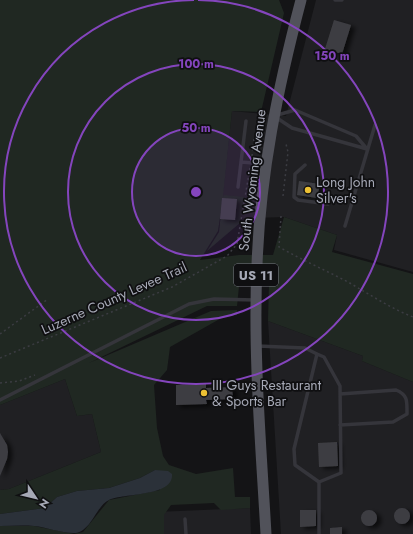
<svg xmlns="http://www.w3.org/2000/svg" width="413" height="534" font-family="Jost,sans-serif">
<defs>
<filter id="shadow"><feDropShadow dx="4.5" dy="2.5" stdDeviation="2" flood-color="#0009"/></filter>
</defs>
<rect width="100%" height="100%" fill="#141416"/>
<path fill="#202023" d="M316 0H413V272L334 250 337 235 284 217 220 219 232 111 286 116Z
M268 321 363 356 362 361 413 382V534H281Z
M65 379 77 416 92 414 101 452 9 489 0 490V405Z
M250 508 251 534H157L156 512Z"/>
<path fill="#202822" d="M0 0H279L284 13 261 112 232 111 223 197 224 195 244 197 240 223 207 251 219 232 222 204 218 231 200 260 239 255H273L284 217 337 235 332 252 413 274V382L362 361 363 356 268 321 269 283 239 286 237 306H207L89 363 211 311 237 310V315L225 316 170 347 167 370 154 385 157 428 163 456 169 465 196 474 233 468 235 497H250V508L221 510 214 503 171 505 164 515V534H0V526H34L74 534 83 532 109 500 160 490 155 470 140 478 109 488 77 491 57 497 45 508 0 514V490L9 489 101 452 92 414 77 416 65 379 0 405Z"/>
<path fill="#2b3139" d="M155 470 168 471 172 474C174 497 124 493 109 500 96 506 92 530 76 533 63 534 47 527 34 526 23 525 11 526 0 526V514L45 508 57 497 77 491 109 488 140 478Z"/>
<path fill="#3e3e43" filter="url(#shadow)" d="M334 20 351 25 342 54 325 49Z
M299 181 320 184 317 198 297 195Z
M222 198 237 199 235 220 220 219Z
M206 384V388L232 387 233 399 206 400 207 404 176 405V385Z
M0 433 7 445 8 452 7 459 0 476Z
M337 442 338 466 319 467 318 443Z
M394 516a8 8 0 1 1 16 0a8 8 0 1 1-16 0Z
M361 518a8 8 0 1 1 16 0a8 8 0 1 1-16 0Z
M300 510H316V526L300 527Z
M342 527V534H330V528Z"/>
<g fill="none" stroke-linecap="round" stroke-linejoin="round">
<path stroke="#3b3c42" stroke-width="1.5" stroke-dasharray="2 3" stroke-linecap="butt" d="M252 156 254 138
M283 196 288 152 286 144
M281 216 279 247C302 260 325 270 348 282 369 294 390 308 413 317
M0 334 48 299
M0 358 172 287 227 256 237 244 250 168
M0 383 19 381 35 375"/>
<path stroke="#35353b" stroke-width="3.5" d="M335 0H342
M295 110 356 136 367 149 292 128 274 116Z
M241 162 265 164
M305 165 295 174 294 197 298 200 328 204
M238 187 246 121
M345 226 375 125
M258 346 305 348 317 354 294 449 295 465 319 482V534
M317 354 324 357 340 386 341 473 319 482
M340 394 396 390C408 395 407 401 407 414L393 422 340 425
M0 400 189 304 214 299 255 300
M185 519 186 534"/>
<path stroke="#51525a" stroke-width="11" d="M266 534C261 445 253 354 257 265 260 175 278 87 301 0"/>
</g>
<circle cx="196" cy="192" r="64" fill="#8445bd" fill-opacity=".12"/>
<g fill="none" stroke="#8445bd" stroke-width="2">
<circle cx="196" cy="192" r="64"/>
<circle cx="196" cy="192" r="128"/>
<path d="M198 0A192 192 0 1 1 194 0"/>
</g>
<g fill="#edc134" stroke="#0f0f11" stroke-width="1.5">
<circle cx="308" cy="190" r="4"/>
<circle cx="204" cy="393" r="4"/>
</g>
<g text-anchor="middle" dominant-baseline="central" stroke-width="3.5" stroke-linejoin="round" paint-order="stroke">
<rect fill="#0f0f11" stroke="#797b84" stroke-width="1" x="234" y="264" width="44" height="22" rx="3"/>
<g font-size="13" font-weight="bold" fill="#a6a9b6">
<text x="256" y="275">US 11</text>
</g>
<g font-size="14" fill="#a6a9b6" stroke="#0f0f11">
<text transform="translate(252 180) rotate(-83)">South Wyoming Avenue</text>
<text transform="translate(114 298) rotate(-24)">Luzerne County Levee Trail</text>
</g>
<g font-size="14" fill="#a6a9b6" stroke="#0f0f11" text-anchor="start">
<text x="316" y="182">Long John<tspan x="316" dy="16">Silver's</tspan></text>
<text x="212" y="385">III Guys Restaurant<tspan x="212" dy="16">&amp; Sports Bar</tspan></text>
</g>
</g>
<circle cx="196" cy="192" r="6" fill="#8445bd" stroke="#0f0f11" stroke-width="2"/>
<g font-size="12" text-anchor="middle" font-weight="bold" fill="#8445bd" stroke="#0f0f11" stroke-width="3.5" stroke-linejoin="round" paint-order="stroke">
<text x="332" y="60">150 m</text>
<text x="196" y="68">100 m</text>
<text x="196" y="132">50 m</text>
</g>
<g transform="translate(36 498) rotate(125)" stroke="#0f0f11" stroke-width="3" paint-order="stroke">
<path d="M0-3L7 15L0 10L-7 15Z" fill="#a6a9b6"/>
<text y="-6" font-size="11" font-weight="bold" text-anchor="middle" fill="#a6a9b6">N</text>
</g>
</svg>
